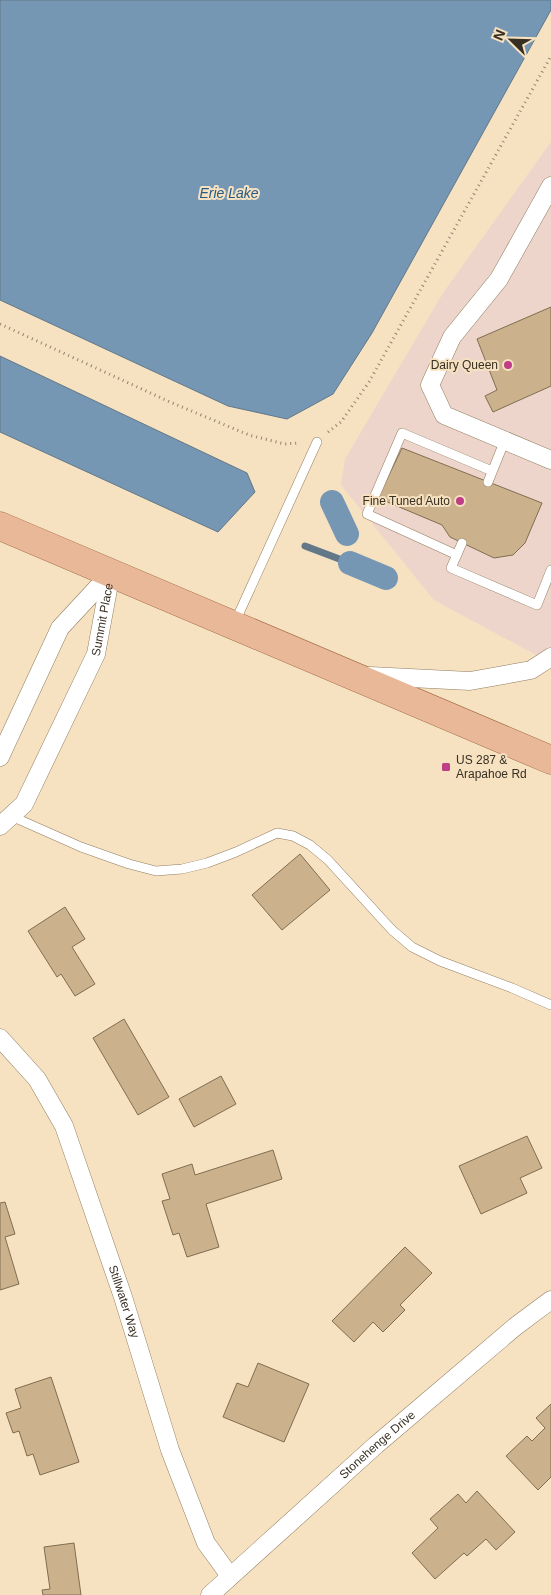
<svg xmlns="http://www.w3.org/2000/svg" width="551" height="1595" font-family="Helvetica,sans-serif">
<rect width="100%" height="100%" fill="#f6e1c1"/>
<path fill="#edd5cb" d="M551 142V663L434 600 341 485 345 459 443 293Z"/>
<path fill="#7597b4" stroke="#627888" d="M0 0H551V10L372 333 333 394 287 419 228 406 0 300Z
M0 356 247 473 255 492 218 532 0 432Z"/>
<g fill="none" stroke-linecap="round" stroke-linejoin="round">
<path stroke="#627888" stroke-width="7" d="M305 546 350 563"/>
<path stroke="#7597b4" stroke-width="24" d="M332 502 347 534
M350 563 386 578"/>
</g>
<path fill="#cbb28c" stroke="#806d50" d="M551 307V386L493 412 485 396 497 390 477 339Z
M402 448 542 503 525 543 513 555 494 558 450 537 442 525 378 498Z
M300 854 330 890 282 930 252 895Z
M65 907 85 939 72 947 95 984 75 996 61 974 57 977 28 931Z
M124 1019 169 1097 138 1115 93 1038Z
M221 1076 236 1104 194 1127 179 1099Z
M527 1136 542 1168 520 1178 527 1193 481 1214 459 1166Z
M273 1150 282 1179 206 1204 219 1247 187 1257 179 1233 173 1235 162 1201 170 1199 162 1174 192 1164 195 1175Z
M5 1202 15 1234 5 1237 19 1284 0 1290V1203Z
M405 1247 432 1273 400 1305 405 1310 383 1332 373 1322 354 1342 332 1321Z
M258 1363 309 1384 284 1442 223 1417 237 1383 248 1387Z
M51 1377 79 1462 40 1475 33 1454 27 1456 19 1431 13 1433 6 1413 21 1408 15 1389Z
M551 1404V1477L538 1490 506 1456 527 1436 532 1441 545 1428 536 1418Z
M477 1491 515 1532 496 1550 486 1539 467 1556 464 1553 435 1579 412 1553 438 1528 430 1519 458 1494 466 1503Z
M74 1543 81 1595H43L42 1590 50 1589 44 1547Z"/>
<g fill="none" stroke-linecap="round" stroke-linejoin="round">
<defs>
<path id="lane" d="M488 482 505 440
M462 543 451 568 537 605 551 570
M457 555 367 514 402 433 492 471
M235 622 317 442
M11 816 81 847 129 864 156 871 182 869 207 863 236 852 277 833 293 836 310 845 328 860 392 930 412 947 440 961 512 988 551 1005"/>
<g id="street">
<path d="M551 186 499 279 452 337 430 385 444 415 551 460"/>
<path d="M370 676 470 681 531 670 551 657"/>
<path d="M0 757 60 628 111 573"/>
<path id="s1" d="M0 826 24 804 96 654 111 573"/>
<path id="s2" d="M0 1038 37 1079 64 1126 123 1297 170 1450 206 1543 230 1576"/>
<path id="s3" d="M210 1595 376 1445 516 1326 551 1300"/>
</g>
<path id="primary" d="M0 526 551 760"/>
</defs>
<use href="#lane" stroke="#917e60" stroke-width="10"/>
<use href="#street" stroke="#917e60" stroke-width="19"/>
<use href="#primary" stroke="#a16a43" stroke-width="29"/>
<path stroke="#92846e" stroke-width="3" stroke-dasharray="1 4" stroke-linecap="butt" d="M0 324 170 402 249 435 284 444 300 443
M328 432 341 422 369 382 551 56"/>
<use href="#lane" stroke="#fff" stroke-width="9"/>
<use href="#street" stroke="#fff" stroke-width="18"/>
<use href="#primary" stroke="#e9b899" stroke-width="28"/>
</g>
<g fill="#bf3e87" stroke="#f6e1c1" stroke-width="2">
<circle cx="508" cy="365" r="5"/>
<circle cx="460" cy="501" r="5"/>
<rect x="441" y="762" width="10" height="10" rx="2.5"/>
</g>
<g text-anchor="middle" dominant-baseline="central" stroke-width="4" stroke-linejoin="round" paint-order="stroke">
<g font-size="12" fill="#372f22" stroke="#f6e1c1" text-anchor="end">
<text x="498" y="365">Dairy Queen</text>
<text x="450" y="501">Fine Tuned Auto</text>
<text x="456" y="760" text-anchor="start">US 287 &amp;<tspan x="456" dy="14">Arapahoe Rd</tspan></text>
</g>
<g font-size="12" fill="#372f22" stroke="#f6e1c1">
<text stroke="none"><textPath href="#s1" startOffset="234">Summit Place</textPath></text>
<text stroke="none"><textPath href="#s2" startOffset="295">Stillwater Way</textPath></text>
<text stroke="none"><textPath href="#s3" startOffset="225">Stonehenge Drive</textPath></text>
</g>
<g font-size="14" font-style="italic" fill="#255b84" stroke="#f6e1c1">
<text x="229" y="193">Erie Lake</text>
</g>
</g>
<g transform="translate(511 40) rotate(293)" stroke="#f6e1c1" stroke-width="4" paint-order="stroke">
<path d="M0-4L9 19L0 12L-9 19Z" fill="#372f22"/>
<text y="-8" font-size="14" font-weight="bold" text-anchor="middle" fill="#372f22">N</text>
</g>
</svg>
